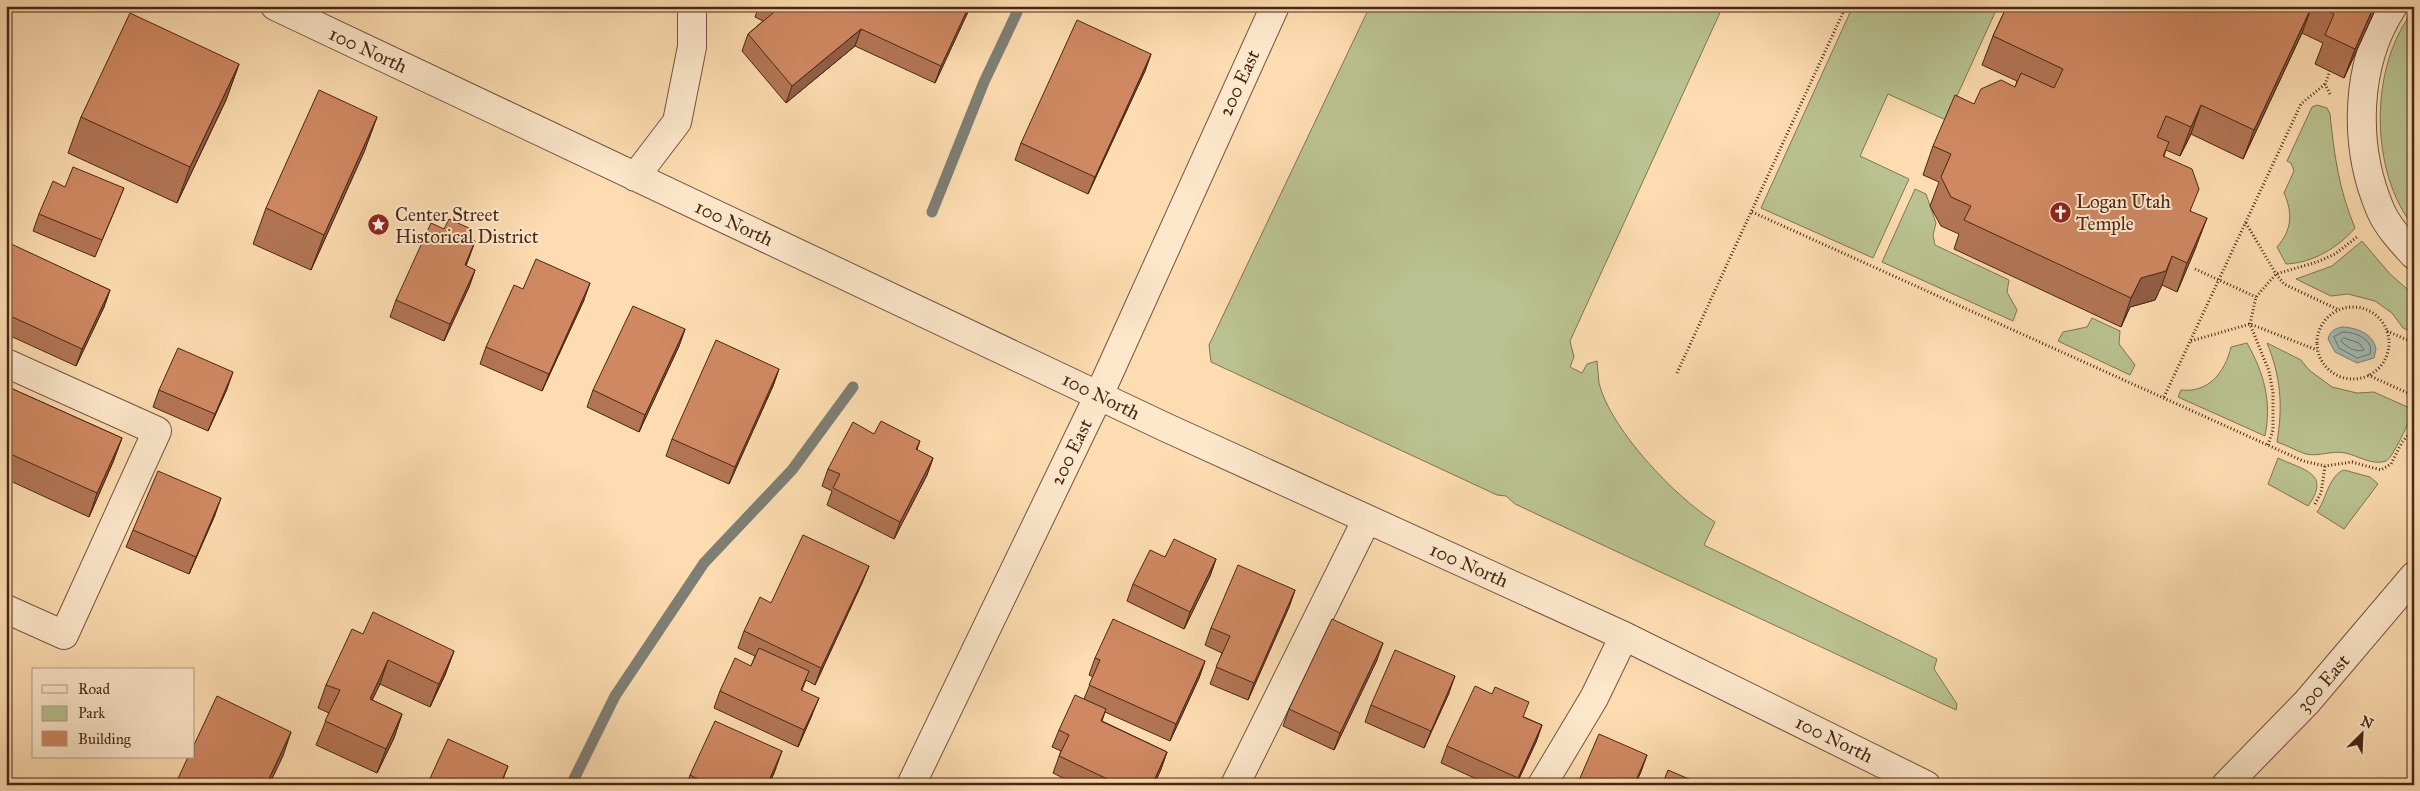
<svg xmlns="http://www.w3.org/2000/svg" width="2420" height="791" font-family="'IM FELL Great Primer',serif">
<rect width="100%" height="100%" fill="#fcdcb0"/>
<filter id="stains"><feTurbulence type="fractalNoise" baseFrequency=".004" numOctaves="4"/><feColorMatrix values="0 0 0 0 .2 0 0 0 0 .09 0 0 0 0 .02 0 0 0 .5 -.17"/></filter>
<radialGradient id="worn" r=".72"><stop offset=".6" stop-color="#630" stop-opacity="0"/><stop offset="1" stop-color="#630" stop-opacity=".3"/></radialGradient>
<path fill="#b9c290" stroke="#807453" d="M1370 6H1723L1570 341 1574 357 1570 367 1582 373 1587 364 1597 361C1598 368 1598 376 1599 383 1610 429 1676 498 1715 522L1704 545 1937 659 1934 669 1957 704 1956 710 1515 504 1506 496 1497 495 1211 362 1209 345Z
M1853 6H1998L1946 120 1888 94 1860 156 1909 179 1873 258 1761 208Z
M2414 10V227C2369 172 2369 65 2414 10Z
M2317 105 2327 108 2330 114C2334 154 2339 190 2355 228 2338 248 2312 263 2286 264L2277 247C2292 230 2293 213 2284 193L2294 171 2291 163 2287 161 2312 107Z
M1915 189 1926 194 1936 223 1933 235 1935 245 2009 280 2007 292 2017 310 2013 321 1882 262Z
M2362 241 2390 274 2414 295V333L2403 328 2392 313 2375 301 2348 294 2331 296 2296 279 2332 266Z
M2092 318 2120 331 2119 344 2135 365 2130 375 2058 341 2063 332 2087 327Z
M2247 343C2264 373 2272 402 2265 436L2178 397 2181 390C2209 393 2225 372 2231 347Z
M2267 343 2301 360 2309 370 2332 387 2357 393 2374 392 2414 410C2410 419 2393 458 2386 461 2372 466 2357 455 2345 453 2332 450 2319 457 2306 454 2296 451 2287 445 2277 442 2283 406 2281 377 2267 343Z
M2278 458C2303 470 2332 473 2308 506L2268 484Z
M2344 470 2370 477 2378 484 2344 529 2317 512C2326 500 2329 475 2344 470Z"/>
<path fill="#a1bab4" stroke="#7d7f75" d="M2343 327C2358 328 2373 334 2376 349L2374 358 2357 363 2335 352 2328 339C2330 331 2335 328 2343 327Z"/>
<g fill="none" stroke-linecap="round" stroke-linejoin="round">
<path stroke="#747065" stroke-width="1" d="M2343 332C2355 332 2374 339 2370 354L2357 358 2339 348 2334 337Z
M2344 338 2359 343 2364 350C2356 353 2346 347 2341 341Z"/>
<path stroke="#7d7f75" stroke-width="11" d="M932 212 984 82 1020 6
M571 785 615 696 704 563 792 470 853 387"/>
<defs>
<path id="minor" d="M275 6 1165 427 1624 636 1926 785
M2393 6C2355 64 2353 145 2380 209 2387 226 2401 241 2414 255
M635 177 677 122 692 47V6
M6 363 157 431 64 635 6 609
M911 785 1099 395 1275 6
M1235 785 1367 519
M1542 785 1594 698 1624 636
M2226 785 2307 702 2414 576"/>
</defs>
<use href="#minor" stroke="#75543c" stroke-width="30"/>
<path stroke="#482716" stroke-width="3" stroke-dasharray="1 2.5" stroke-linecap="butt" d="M2330 94 2325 84 2330 71
M1752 212 2303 461 2325 466 2352 462 2381 470 2391 464 2402 442 2414 428
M2246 223 2276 274 2284 284 2339 310
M2195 269 2256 297
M2317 343a36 36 0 1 1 72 0a36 36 0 1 1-72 0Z
M2387 331 2414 343
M2191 341 2250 324 2317 350
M1677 373 1846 6
M2368 375 2414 396
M2164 397 2301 104 2325 84
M2268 445 2273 430V393L2269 371 2250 324 2256 297 2276 274 2317 262 2335 254 2357 237
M2315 504 2321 493 2325 466"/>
<use href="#minor" stroke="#fde8cc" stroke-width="28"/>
</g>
<path fill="#b27554" stroke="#482716" d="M759 6H970L967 14 935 83 855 46 786 103 742 51 748 34 763 21 755 17Z
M2007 6H2377L2344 78 2315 64 2323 43 2302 33 2243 159 2191 134 2180 156 2166 150 2164 156 2191 212 2196 247 2177 292 2162 285 2155 300 2130 307 2121 327 1954 249 1959 234 1941 226 1930 206 1939 182 1923 175 1933 146 1974 104 2015 87 2017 81 1982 65 1993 36Z
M1151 54 1145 71 1088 194 1015 160 1021 143Z
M239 64 226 100 177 203 68 153 81 117Z
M377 117 364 152 311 270 253 244 266 208Z
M65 187 124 188 117 205 95 257 33 231 39 214Z
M444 229 475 241 466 266 475 270 469 287 444 341 390 317 396 300Z
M6 243 110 290 104 307 76 366 6 334Z
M523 289 584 300 542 391 480 364 486 347Z
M685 329 679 346 639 432 587 407 593 390Z
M779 369 773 386 729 484 666 456 672 439Z
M6 386 122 438 113 462 89 517 6 479Z
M227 389 208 431 153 407 159 390Z
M874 434 920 441 917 450 933 458 927 475 894 539 827 505 832 491 822 486 828 469Z
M215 515 189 574 126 547 133 530Z
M1165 557 1216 559 1210 576 1184 629 1127 601 1133 584Z
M869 566 862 583 815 685 806 680 802 690 812 715 798 747 714 708 720 691 751 666 755 656 738 648 744 631 771 603Z
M1295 590 1289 607 1248 700 1210 684 1222 653 1205 645 1211 628Z
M363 634 454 651 445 675 430 707 380 684 372 700 402 714 394 738 377 773 316 745 329 713 318 708 326 685Z
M1095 658 1205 661 1199 678 1170 741 1105 712 1102 721 1167 752 1161 769 1154 785H1077L1053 773 1061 751 1052 747 1059 730 1084 699 1093 677 1089 675Z
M1377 660 1334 750 1283 726 1289 709Z
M1449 693 1424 748 1365 722 1371 705Z
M1492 694 1524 717 1542 725 1536 742 1516 785H1490L1441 763 1447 746Z
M776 768 769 785H687L690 775Z"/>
<path fill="#915f45" stroke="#482716" d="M969 6H970L967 14 935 83 941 66Z
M2312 6 2302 33 2243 159 2254 130Z
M2374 6H2377L2344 78 2355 49Z
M861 29 855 46 786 103 792 86Z
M1151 54 1145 71 1088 194 1095 177Z
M239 64 226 100 177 203 190 167Z
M2201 105 2191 134 2180 156 2191 127Z
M377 117 364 152 311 270 324 235Z
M2207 218 2196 247 2177 292 2187 263Z
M475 241 469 258 458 282 465 265Z
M2172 256 2162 285 2155 300 2130 307 2121 327 2131 298 2141 278Z
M475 270 469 287 444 341 450 324Z
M590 283 584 300 542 391 549 374Z
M110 290 104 307 76 366 82 349Z
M685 329 679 346 639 432 645 415Z
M779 369 773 386 729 484 735 467Z
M233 372 227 389 208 431 215 414Z
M122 438 113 462 89 517 97 493Z
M933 458 927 475 894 539 900 522Z
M221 498 215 515 189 574 196 557Z
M1216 559 1210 576 1184 629 1190 612Z
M869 566 862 583 815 685 821 668Z
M1295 590 1289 607 1248 700 1254 683Z
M1383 643 1377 660 1334 750 1340 733Z
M454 651 445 675 430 707 439 684Z
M388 660 380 684 361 723 370 699Z
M1205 661 1199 678 1170 741 1176 724Z
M1455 676 1449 693 1424 748 1431 731Z
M819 698 812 715 798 747 804 730Z
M402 714 394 738 377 773 386 749Z
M1542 725 1536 742 1516 785H1515Z
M291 732 283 756 269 785H266Z
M782 751 776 768 769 785H767Z
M1167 752 1161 769 1154 785H1152Z
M1647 755 1641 772 1635 785H1634Z
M508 766 501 785H500Z"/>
<path fill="#cf8862" stroke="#482716" d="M774 6H969L941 66 861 29 792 86 748 34 779 8Z
M2007 6H2312L2254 130 2201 105 2191 127 2166 116 2157 137 2169 142 2163 156 2192 169 2199 189 2190 211 2207 218 2187 263 2172 256 2166 271 2141 278 2131 298 1964 220 1971 206 1951 197 1941 177 1951 154 1933 146 1955 95 1974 104 1981 89 2001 80 2015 87 2021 73 2054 88 2063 69 1993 36Z
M2318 6H2374L2355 49 2325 35 2334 14Z
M130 13 239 64 190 167 81 117Z
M1077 20 1151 54 1095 177 1021 143Z
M319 90 377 117 324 235 266 208Z
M73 167 124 188 102 240 39 214 53 181 65 187Z
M449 219 471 229 467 238 475 241 465 265 475 270 450 324 396 300 431 223 444 229Z
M7 242 110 290 82 349 6 314Z
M536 259 590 283 549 374 486 347 514 285 523 289Z
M633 306 685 329 645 415 593 390Z
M716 340 779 369 735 467 672 439Z
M178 348 233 372 215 414 159 390Z
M6 386 122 438 97 493 6 452Z
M881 421 920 441 916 449 933 458 900 522 833 488 840 474 828 469 853 422 874 434Z
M158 471 221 498 196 557 133 530Z
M803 535 869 566 821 668 744 631 760 597 771 603Z
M1174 539 1216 559 1190 612 1133 584 1150 550 1165 557Z
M1238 565 1295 590 1254 683 1216 667 1230 636 1211 628Z
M373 612 454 651 439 684 388 660 370 699 402 714 386 749 325 721 340 690 326 685 352 629 363 634Z
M1113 619 1205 661 1176 724 1089 685 1100 660 1095 658Z
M1332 619 1383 643 1340 733 1289 709Z
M759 648 809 671 801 690 819 698 804 730 720 691 735 658 751 666Z
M1395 650 1455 676 1431 731 1371 705Z
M1475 686 1492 694 1495 687 1529 702 1523 717 1542 725 1518 778 1447 746Z
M1075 695 1106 709 1101 721 1167 752 1152 785H1120L1059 756 1069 735 1059 730Z
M217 696 291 732 266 785H175L188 757H194V745Z
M715 721 782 751 767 785H701L702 781 690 775Z
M1599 734 1647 755 1634 785H1577Z
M448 739 508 766 500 785H427Z
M1668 770 1703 785H1662Z"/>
<defs>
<symbol id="church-disc" viewBox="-11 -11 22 22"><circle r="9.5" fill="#8f2418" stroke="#fde8cc"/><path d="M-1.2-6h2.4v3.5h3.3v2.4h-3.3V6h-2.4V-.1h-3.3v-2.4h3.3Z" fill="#fff"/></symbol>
<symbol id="sight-disc" viewBox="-11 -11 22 22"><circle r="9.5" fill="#8f2418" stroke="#fde8cc"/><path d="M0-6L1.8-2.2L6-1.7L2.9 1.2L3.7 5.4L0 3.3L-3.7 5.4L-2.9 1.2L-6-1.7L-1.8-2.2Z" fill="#fff"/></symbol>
</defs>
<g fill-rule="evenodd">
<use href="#church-disc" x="2048" y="200" width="25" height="25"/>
<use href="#sight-disc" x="366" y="212" width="25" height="25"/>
</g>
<g text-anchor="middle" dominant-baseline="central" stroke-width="4" stroke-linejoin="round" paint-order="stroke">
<g font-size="19" fill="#482716" stroke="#fde8cc">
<text transform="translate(368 50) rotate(25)">100 North</text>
<text transform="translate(1239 83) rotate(-65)">200 East</text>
<text transform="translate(734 223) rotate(25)">100 North</text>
<text transform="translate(1101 396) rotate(26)">100 North</text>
<text transform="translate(1071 452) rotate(-64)">200 East</text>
<text transform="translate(1469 565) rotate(24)">100 North</text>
<text transform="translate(2323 683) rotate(-49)">300 East</text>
<text transform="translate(1834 739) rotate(26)">100 North</text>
</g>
<g font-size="19" fill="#482716" stroke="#fde8cc" text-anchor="start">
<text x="2076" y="201">Logan Utah<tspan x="2076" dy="22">Temple</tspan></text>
<text x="395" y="214">Center Street<tspan x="395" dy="22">Historical District</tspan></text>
</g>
</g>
<rect width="2420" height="791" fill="none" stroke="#fcdcb0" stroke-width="25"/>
<rect x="8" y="8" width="2405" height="776" fill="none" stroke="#482716" stroke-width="2.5"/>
<rect x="12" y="12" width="2395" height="766" fill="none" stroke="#482716"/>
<rect x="32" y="668" width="162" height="90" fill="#fde8cc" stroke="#b59b83"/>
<rect x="42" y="685" width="25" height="8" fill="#fde8cc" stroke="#b59b83"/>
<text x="78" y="694" font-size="15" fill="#482716">Road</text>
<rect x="42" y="706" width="25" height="15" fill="#b9c290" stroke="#b59b83"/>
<text x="78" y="718" font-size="15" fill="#482716">Park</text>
<rect x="42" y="731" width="25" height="15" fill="#cf8862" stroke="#b59b83"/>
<text x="78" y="744" font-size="15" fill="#482716">Building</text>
<g transform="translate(2362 734) rotate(24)" stroke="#fde8cc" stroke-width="4" paint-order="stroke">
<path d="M0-4L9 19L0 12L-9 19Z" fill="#482716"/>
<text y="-8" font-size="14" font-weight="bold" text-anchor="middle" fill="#482716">N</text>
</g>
<rect width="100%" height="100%" filter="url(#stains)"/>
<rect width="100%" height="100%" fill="url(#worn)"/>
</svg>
